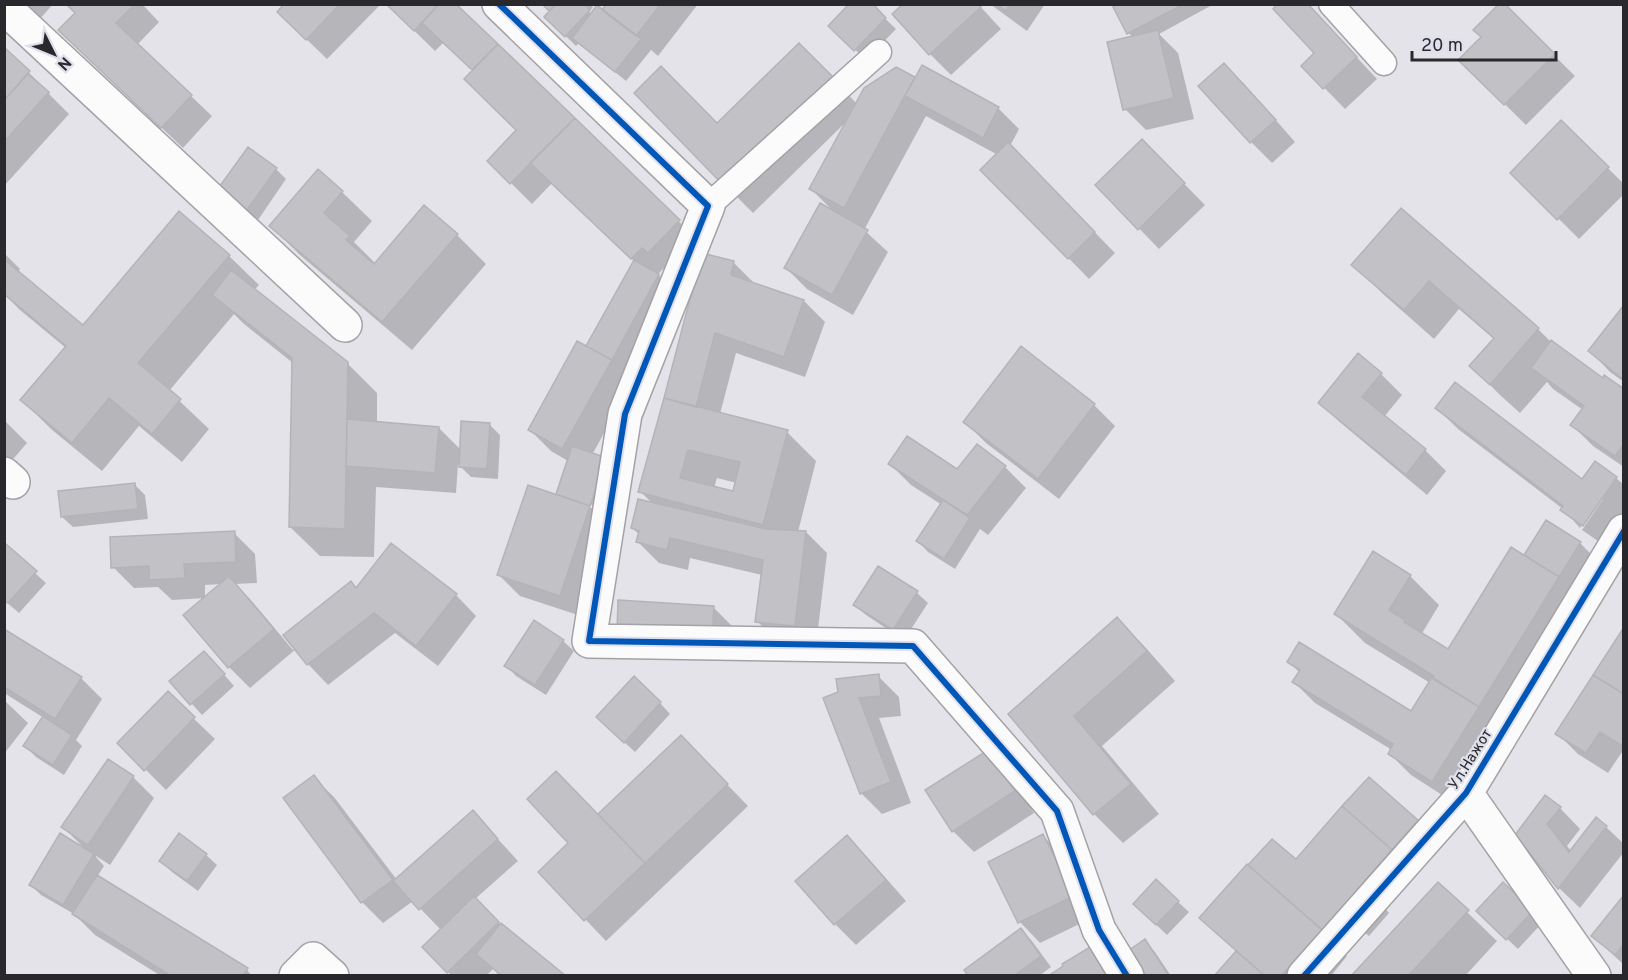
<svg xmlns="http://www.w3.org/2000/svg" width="1628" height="980" font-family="Overpass,sans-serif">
<rect width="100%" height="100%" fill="#e3e3e9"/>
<path fill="#0003" fill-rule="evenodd" d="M25 4H53L40 19Z
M68 4H142L159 22 137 45 212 116 183 148 81 51 76 13Z
M286 4H381L327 59 300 33Z
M387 4H454L700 242 670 273 664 268 658 274 679 296 592 455 606 459 581 616 520 596 499 575 561 498 557 494 568 461 551 451 530 430 587 348 635 262 552 183 532 204 489 161 518 130 474 71 444 42 435 51ZM568 497 598 507 597 510 568 500Z
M543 4H590L593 7 589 12 592 14 603 11 608 4H698L658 56 651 50 626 81 579 43 576 46 546 17 551 12Z
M870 4 896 29 866 60 830 26Z
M978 4 1001 29 951 75 930 54Z
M990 4H1045L1027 31Z
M1122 4H1214L1159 34 1178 53 1194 119 1146 130 1125 109 1133 38 1129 33 1115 8Z
M1307 4 1377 79 1345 109 1303 66 1316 53Z
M1502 4 1575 76 1526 125 1460 60 1483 37Z
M4 49 50 93 49 94 69 114 4 186Z
M1224 65 1245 85 1295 142 1272 163 1251 142Z
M922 67 998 108 1019 129 1010 146 1115 253 1089 279 982 170 998 155 926 116 864 230 888 252 853 315 807 289 786 268 834 212 811 189 847 121 753 213 724 184 717 125 829 74 857 104 896 68 916 79Z
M1561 122 1624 184V194L1579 239 1512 172Z
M1142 141 1205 205 1159 249 1097 185Z
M276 169 286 179 258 220 230 201Z
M318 172 342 192 372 221 354 242 376 264 457 235 486 264 412 350 300 255 271 226Z
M1402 210 1538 329 1553 344 1603 380 1624 390V467L1593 446 1572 425 1583 410 1553 389 1547 382 1520 413 1500 395 1471 366 1495 340 1459 309 1434 339 1383 294 1354 265Z
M179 213 229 256 259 285 254 290 348 364 377 393V423L439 428 461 450 489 424 500 435 498 479 471 477 458 464 456 493 376 487 374 557 320 556 290 527 293 363 244 324 234 314 169 391 209 429 182 462 139 426 102 471 51 429 22 400 66 348 20 310 4 294V253L20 269 18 272 83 327Z
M733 262 754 283V284L804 301 825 322 805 377 736 353 720 414 787 432 816 461 798 532H806L827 553 816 646 778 642 757 621 762 575 690 558 688 570 659 563 638 542 640 535 632 528 653 504 640 491ZM717 478 737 483 735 493 714 488Z
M1624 307V382L1610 372 1590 351Z
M1381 374 1402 395 1384 417 1425 450 1446 471 1427 495 1341 423 1320 403Z
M1094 405 1115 426 1059 499 986 443 965 422Z
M1437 408 1582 482 1616 478 1624 485V518L1605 546 1582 530 1603 499 1601 497 1580 528 1563 509 1458 429Z
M4 420 27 443 8 465 4 462Z
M890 464 957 471 1005 467 1026 488 988 535 980 529 955 569 928 552 918 541 942 505 911 485Z
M134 484 145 495 148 519 73 527 62 517Z
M234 533 255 554 257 583 235 584 250 599 293 650 357 589 456 595 476 616 438 666 395 633 328 685 308 664 296 649 250 688 229 667 185 615 205 598 172 600 158 587 134 588 113 567ZM222 584 205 598V585Z
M1580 543 1591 554 1569 589 1588 608 1453 802 1411 775 1390 754 1392 750 1315 703 1294 682 1300 673 1289 662 1412 713 1430 683 1365 643 1336 614 1410 576 1439 605 1421 635 1448 651 1531 560 1526 555Z
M6 547 46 583 19 613 4 600Z
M878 568 917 593 928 603 904 640 866 615 855 605Z
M713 607 734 628 639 653Z
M1117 619 1146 648 1175 681 1102 746 1159 814 1123 843 1094 814 1010 714Z
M4 630 81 678 102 699 76 740 82 746 64 775 36 757 25 746 44 718 4 693Z
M1624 630V753L1622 752 1608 773 1578 754 1557 733Z
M563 641 574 651 546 695 516 676 506 665Z
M214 663 234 686 202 715 171 681Z
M878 676 899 697 901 716 879 718 911 803 882 814 861 793 825 698Z
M168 694 215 739 166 790 119 743Z
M4 700 28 723 4 754Z
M660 703 670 714 635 752 609 728Z
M681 737 748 806 606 941 540 872Z
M108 761 133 777 154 798 110 865 96 856V857L104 866 97 877 247 970 252 976H161L95 935 74 914 41 895 30 884 85 849 63 827Z
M1009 772 1034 813 974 852 953 831Z
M313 777 334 797 397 880 473 812 518 861 475 899 501 925 564 976H500L493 969 486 976H452L424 947 441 930 413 901 383 923 362 902Z
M1560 808 1580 829 1567 846 1571 851 1606 827 1624 844V852L1580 908 1559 888 1517 835Z
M1417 821 1438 842 1382 905 1389 913 1369 936 1361 930 1342 951 1347 956 1331 976H1216L1237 952 1201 918 1296 862Z
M1043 836 1064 857 1094 917 1040 943 1020 922Z
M847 837 868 858 906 901 856 945 835 924 797 881Z
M206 855 217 865 198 891 172 872 161 861Z
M1438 884 1497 941 1465 976H1353Z
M1503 884 1543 922 1518 949 1489 922Z
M1624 898V965L1593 936Z
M1178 902 1189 912 1167 935 1145 914Z
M1021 930 1032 941 1051 967 1039 976H970Z
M1145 941 1155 952 1171 976H1142Z"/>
<path fill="#c1c1c6" stroke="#b4b4b8" stroke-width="1.5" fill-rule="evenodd" d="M66 4H135L116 23 192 95 161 128 58 30 75 13Z
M284 4H340L306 40 277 12Z
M386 4H439L414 31Z
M439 4H456L498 44 472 70 422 23Z
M542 4H556L549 11Z
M556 4H584L590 10 565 37 544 17Z
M606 4H661L636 36 602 10Z
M849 4H873L886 18 854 51 828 26Z
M903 4H978L981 7 929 55 892 14Z
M996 4H1010L1006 11Z
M1118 4H1184L1127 34 1113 7Z
M1277 4H1308L1357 57 1323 89 1301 66 1314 53 1273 9Z
M1499 4H1505L1555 54 1504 105 1458 60 1481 37 1473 30Z
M597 5 641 39 615 72 572 38Z
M1158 30 1174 98 1123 110 1107 42Z
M799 43 833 77 723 185 634 93 661 66 717 123Z
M498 44 575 118 510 184 487 161 516 130 464 79Z
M4 47 30 71 6 98 4 96Z
M1224 63 1276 120 1250 143 1198 86Z
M922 65 999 107 983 138 905 96Z
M896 67 915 77 844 208 809 189 864 88Z
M28 74 49 92 4 142V96L6 98Z
M575 118 680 220 648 253 642 248 631 259 530 163Z
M1561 120 1609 167 1557 220 1510 173Z
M1142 139 1185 183 1138 230 1095 185Z
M1008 142 1095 232 1068 259 980 170Z
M248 147 277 168 247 210 217 190Z
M318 169 343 191 324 213 350 236 346 240 374 264 424 205 458 234 382 322 269 226Z
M820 203 868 230 832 295 784 268Z
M1401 208 1539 328 1490 385 1469 366 1494 338 1429 281 1404 310 1351 265Z
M179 211 230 255 138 363 181 399 152 434 109 398 72 443 20 400 66 346 4 294V261L5 260 83 325Z
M702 253 734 261 731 275 804 300 784 357 715 333 696 407 664 398Z
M634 260 659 274 612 360 586 346Z
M231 270 348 362 345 529 289 527 292 358 212 295Z
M1624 305V380L1588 351Z
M1551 340 1603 378 1604 375 1624 389V444L1615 456 1570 425 1584 406 1531 368Z
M577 341 612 360 562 449 528 430Z
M1021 346 1095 404 1038 479 963 422Z
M1358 353 1382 373 1362 397 1426 449 1406 475 1318 403Z
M1455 382 1582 479 1595 461 1617 477 1583 526 1560 510 1563 506 1435 408Z
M664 398 788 430 763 525 638 492ZM688 450 740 462 733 491 680 478Z
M347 419 439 427 435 473 346 466Z
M461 421 490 423 487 469 459 467Z
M907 436 957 469 977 444 1006 466 967 515 888 464Z
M572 446 607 458 590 506 556 494Z
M135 483 138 509 61 517 58 491Z
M528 485 590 506 560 596 497 575Z
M638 499 766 529 806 531 795 626 755 622 763 560 670 538 667 550 636 542 639 531 631 528Z
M943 500 970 518 944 559 916 541Z
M1546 520 1581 542 1559 577 1524 555Z
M235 531 236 562 184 564 185 578 149 580V566L111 568 110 537Z
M391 543 457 594 416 646 374 613 307 665 283 635 351 581 356 588Z
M6 544 37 571 8 603 4 600V546Z
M1511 547 1559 577 1479 707 1433 679 1434 676 1334 614 1373 551 1411 575 1389 610 1405 620 1404 622 1448 649Z
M878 566 918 591 893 630 853 605Z
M229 576 274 629 228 668 183 615Z
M618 600 714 606 712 638 617 632Z
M1117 617 1147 651 1074 716 1131 784 1093 815 1008 714Z
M534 620 564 640 535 685 504 666Z
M1624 627V694L1593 675Z
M4 629 82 677 55 719 4 687Z
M1299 642 1411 711 1432 677 1479 707 1432 782 1388 754 1393 744 1292 682 1300 670 1287 662Z
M204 651 225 674 190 705 169 681Z
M879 674 881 696 859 698 891 782 860 794 823 698 838 692 836 679Z
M1593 675 1624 694V747L1600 732 1586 753 1555 734Z
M634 676 661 702 624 743 596 717Z
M168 691 195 717 144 771 117 743Z
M43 716 72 735 53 765 23 746Z
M681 735 728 784 645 863 598 814Z
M988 750 1015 791 952 832 925 790Z
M108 759 134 776 88 845 61 827Z
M556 771 645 863 584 921 538 872 568 843 527 799Z
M314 775 393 880 361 903 283 798Z
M1369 777 1418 820 1392 850 1342 806Z
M1545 795 1561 807 1547 824 1569 852 1596 817 1607 826 1558 889 1515 835Z
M1342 806 1392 850 1362 884 1370 891 1347 916 1340 910 1322 930 1248 865 1272 839 1296 859Z
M473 810 498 839 419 910 393 881Z
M60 833 94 854 63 905 29 885Z
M179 833 207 854 187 881 159 861Z
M1043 834 1074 896 1018 923 988 862Z
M847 835 886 880 834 925 795 881Z
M1247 864 1328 935 1305 959 1300 955 1281 976H1265L1199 918Z
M97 875 248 968 243 976H171L72 914Z
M1156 879 1179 901 1156 925 1133 904Z
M1438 882 1469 910 1408 976H1351Z
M1503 882 1533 911 1506 940 1476 911Z
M1624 895V944L1615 955 1591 936Z
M474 896 499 922 447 973 422 947Z
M501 923 566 976H502L476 954Z
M1021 928 1041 956 1014 976H968L964 970Z
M1145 939 1169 976H1140L1125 953Z
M1090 947 1107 976H1048L1063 966 1062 964Z
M1236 951 1265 976H1214Z"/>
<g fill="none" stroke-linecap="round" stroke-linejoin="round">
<defs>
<path id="service" d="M1331 4 1384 63
M708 206 879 52"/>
<path id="minor" d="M499 4 708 206 625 414 589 641 913 646 1057 811 1099 930 1127 976
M4 7 345 325
M4 474 13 482
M1466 793 1594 976
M296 976 313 959 332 976
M1304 976 1466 793 1624 531"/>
</defs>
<use href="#service" stroke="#a2a2a7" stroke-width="27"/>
<use href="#minor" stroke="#a2a2a7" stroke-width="36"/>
<use href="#service" stroke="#fbfbfc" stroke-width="24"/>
<use href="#minor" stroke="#fbfbfc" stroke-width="33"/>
<defs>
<path id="cycleway" d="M499 4 708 206 625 414 589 641 913 646 1057 811 1099 930 1127 976
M1304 976 1466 793 1624 531"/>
</defs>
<use href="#cycleway" stroke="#e0e0ec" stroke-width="10"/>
<use href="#cycleway" stroke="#0057b8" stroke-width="6"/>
</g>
<g text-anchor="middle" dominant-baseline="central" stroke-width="4.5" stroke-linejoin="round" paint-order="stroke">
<g font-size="15" fill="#29292d" stroke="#e0e0ec">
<text transform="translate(1471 760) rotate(-58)">Ул.Нажот</text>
</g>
</g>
<rect width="1628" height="980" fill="none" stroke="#29292d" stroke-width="12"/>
<g transform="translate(54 54) rotate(133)" stroke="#e0e0ec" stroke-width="4.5" paint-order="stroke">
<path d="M0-4.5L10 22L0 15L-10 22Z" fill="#29292d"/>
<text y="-9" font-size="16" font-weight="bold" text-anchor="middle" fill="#29292d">N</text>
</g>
<path d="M1412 51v9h144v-9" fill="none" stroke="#29292d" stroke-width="3"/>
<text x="1421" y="51" font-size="18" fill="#29292d" stroke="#e0e0ec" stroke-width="4.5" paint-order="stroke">20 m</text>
</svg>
